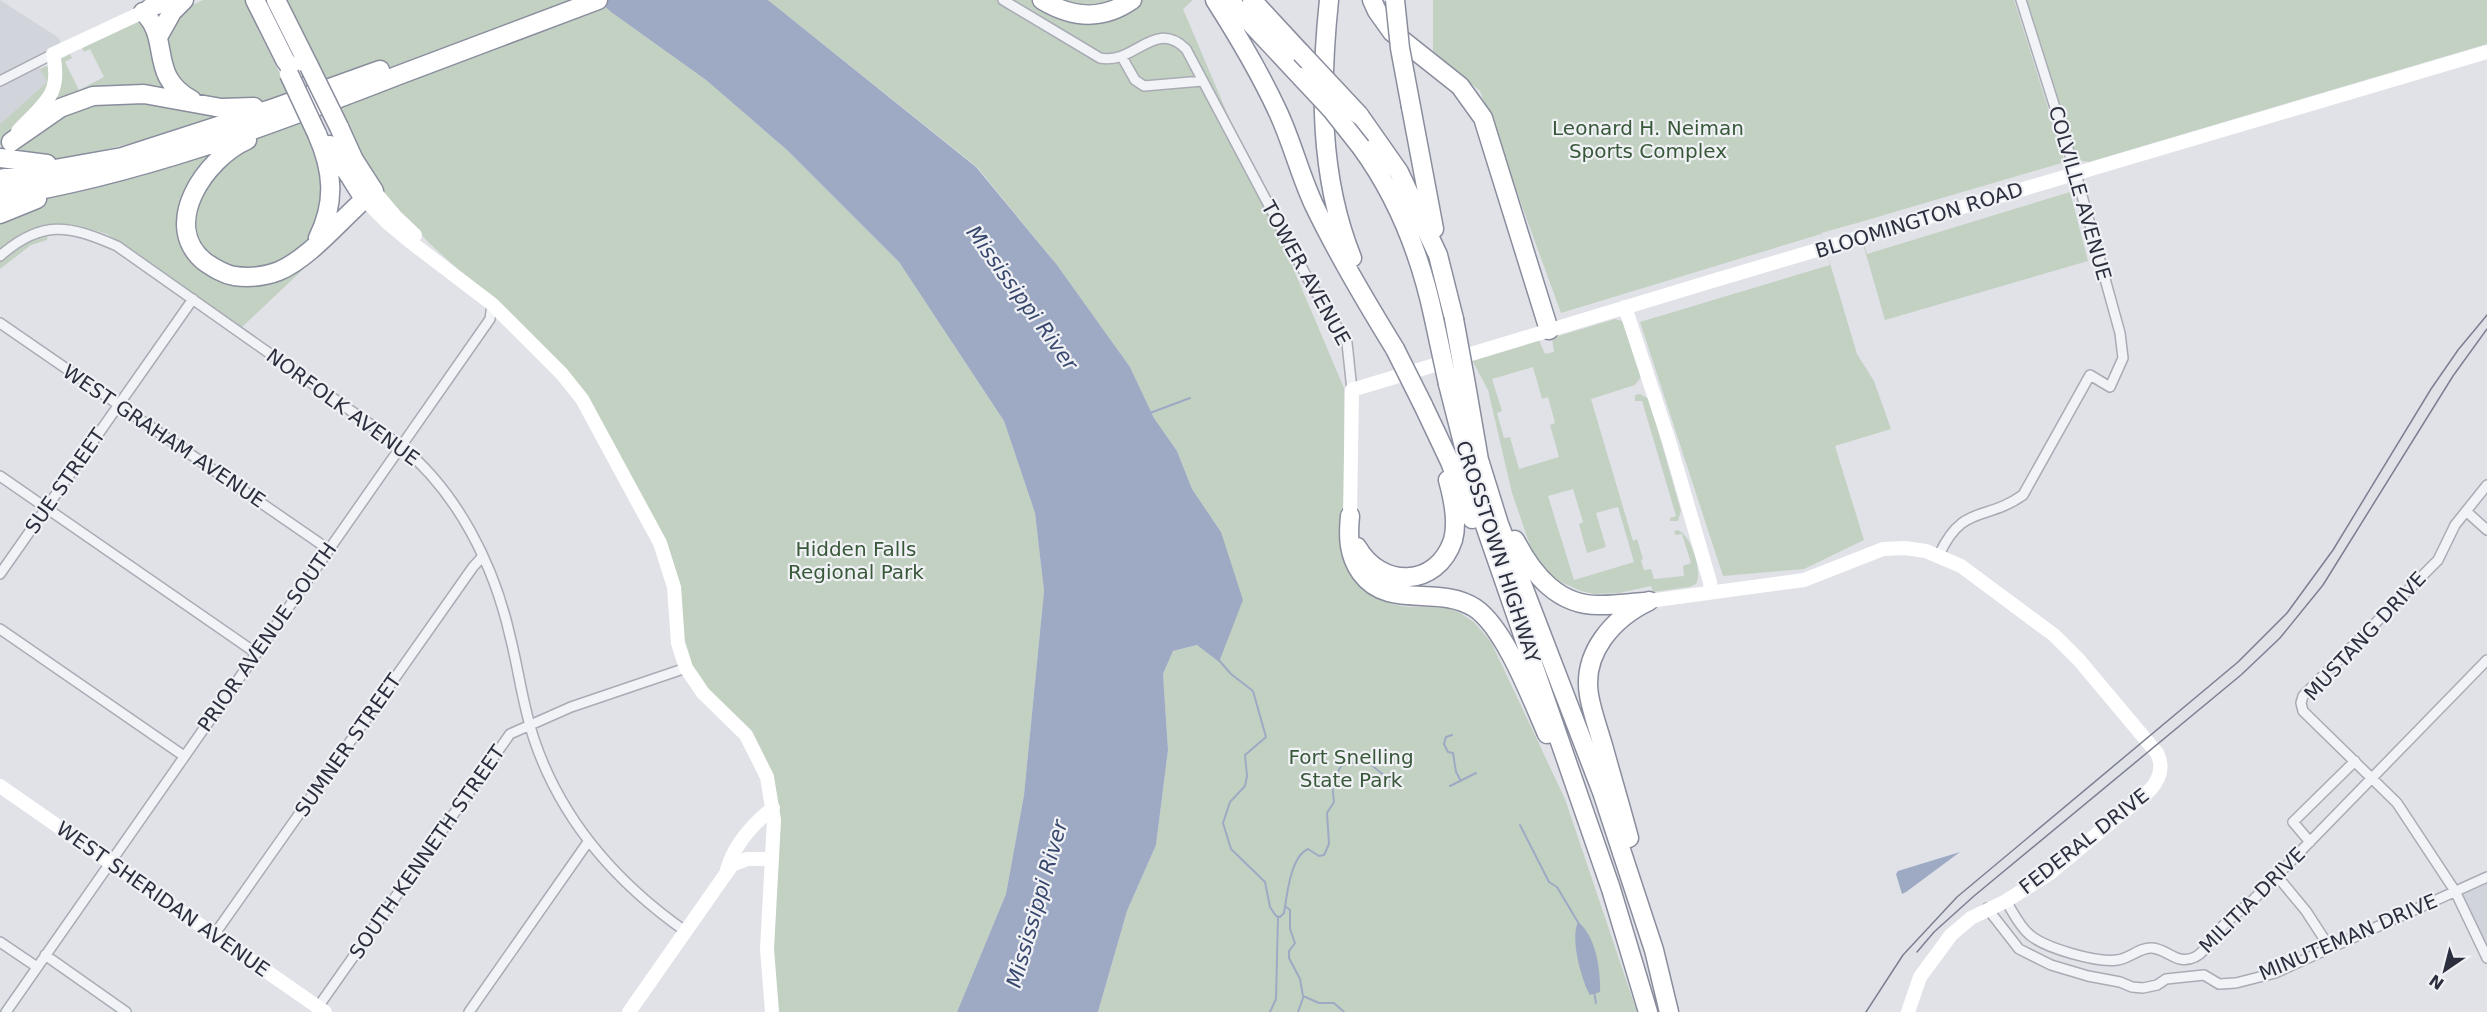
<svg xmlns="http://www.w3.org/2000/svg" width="2487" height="1012" font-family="'DejaVu Sans',sans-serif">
<rect width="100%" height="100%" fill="#e0e2e8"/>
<path fill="#d2d4dc" d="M0 0 59 38 61 44 35 58 47 82 0 124Z
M2487 877V958L2455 891Z"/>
<path fill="#c3d1c2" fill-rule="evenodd" d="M203 0H247L258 30 290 94 253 103H212L180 87 164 44 182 10Z
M282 0H598L611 12 706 80 787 150 899 262 1004 421 1035 513 1044 591 1024 795 1006 894 957 1012H776L770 924V778L694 673 680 629 673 573 550 353 429 243 375 184Z
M768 0H1193L1183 9 1344 388V515L1376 594 1392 604 1407 607H1445L1460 613 1474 622 1491 642 1565 799 1637 1012H1098L1127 911 1156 845 1168 750 1163 674 1173 651 1198 645 1219 662 1221 532 1192 489 1177 451 1154 418 1130 367 1057 265 977 167Z
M1433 0H2014L2065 162 1857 223 1867 254 2070 192 2088 261 1885 320 1857 223 1821 233 1857 354 1874 381 1891 429 1835 446 1864 540 1804 569 1723 576 1640 322 1830 265 1821 234 1561 313 1480 91 1433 52Z
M2027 0H2487V44L2089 162 2082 161 2075 153Z
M140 19H143L170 89 53 108C53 100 57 97 60 89 63 79 62 69 61 59L70 54 72 58 65 62 79 90 104 77 90 49 84 52 82 48Z
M46 66 49 67 51 84 0 146V124L47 82 40 69Z
M117 97 229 116 161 136 69 158 53 160 8 157 27 136 57 115Z
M303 122 325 174 318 231 293 256 252 272 215 265 191 231 199 190 249 142Z
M218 152 209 164 187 246 249 281 365 211 242 327 107 234 77 225 49 224 47 240 31 245 0 269V219L36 201 142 176Z
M1615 319 1622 321 1625 325 1641 377 1635 385 1591 399 1633 541 1637 539 1643 559 1641 560 1644 570 1651 569 1654 579 1684 576 1683 566 1691 563 1682 534 1676 535 1674 532 1677 530C1691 534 1703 571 1696 584L1689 587 1653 592 1651 586 1619 593 1594 594 1581 591 1559 581 1536 563 1512 493 1488 390 1472 360 1539 340 1545 354 1554 352 1552 338ZM1533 367 1542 399 1548 397 1555 423 1550 425 1559 457 1519 469 1510 437 1504 438 1497 413 1502 411 1492 379ZM1573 489 1583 522 1579 524 1587 553 1606 547 1596 513 1618 507 1634 562 1574 580 1548 496Z
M1640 394 1649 399 1681 511 1678 521H1670V518L1676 516 1642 401H1635V395Z"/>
<path fill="#9eaac4" d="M598 0H768L976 167 1057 265 1130 367 1154 418 1177 451 1192 489 1221 532 1243 600 1219 662 1197 645 1173 651 1163 674 1168 750 1156 845 1127 911 1098 1012H957L1006 894 1024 795 1044 591 1035 513 1004 421 899 262 787 150 706 80 611 12Z
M1960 852 1906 892 1902 894 1896 874 1898 871Z
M1578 922C1596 936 1601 971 1600 992L1590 995C1581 979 1570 938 1578 922Z"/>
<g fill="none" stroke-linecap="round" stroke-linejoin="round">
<path stroke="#9eaac4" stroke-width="2" d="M1150 413 1190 398
M1218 659 1231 674 1253 691 1266 737 1245 755 1247 776 1245 786 1230 802 1223 823 1231 849 1265 882 1270 907 1276 916 1280 917 1284 913C1287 896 1290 857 1308 849L1319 856 1324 855 1329 844 1327 813 1334 802 1332 782 1343 763H1369L1397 786
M1452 735 1446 737 1444 744 1448 752 1453 753 1456 772 1461 781
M1450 786 1476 773
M1520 825 1549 882 1557 887 1579 924
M1285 906 1290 910V929L1295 943 1289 951V958L1300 979 1303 996 1319 1003H1334L1344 1012
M1594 991 1596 1003
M1270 1012 1276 999 1278 917
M1298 1012 1303 998"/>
<defs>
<path id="street" d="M1003 0 1100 58C1135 65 1154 18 1186 49L1308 279 1347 343 1352 390
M1122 57 1135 80 1144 86 1202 81
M0 81 53 54
M0 256C42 219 69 225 117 246L401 446C458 493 494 565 510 636 519 671 523 708 535 742 563 823 617 883 685 931
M0 323 328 549
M0 476 256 653
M2487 485 2455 525 2438 560 2303 696 2301 703 2303 711 2397 803 2455 891 2487 958
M2467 512 2487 530
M1939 555C1963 503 1985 522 2023 495L2090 375 2110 387 2123 358 2120 333 2076 174 2021 0
M0 574 193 299
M0 629 184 756
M2310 842 2293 822 2355 761
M2277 876 2306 911 2330 948
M2006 901C2013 912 2019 926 2030 935 2045 948 2097 963 2117 960 2129 959 2140 947 2152 948 2168 949 2177 966 2195 957 2206 952 2211 938 2219 930 2229 918 2243 909 2254 899L2487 660
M1987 908 2019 949 2051 965 2088 976 2120 982 2132 987 2143 988 2157 985 2166 979 2204 975 2219 984 2236 983 2275 973 2487 877
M214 935 473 567 483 556
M0 942 37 967
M45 955 126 1012
M318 1007 510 734 571 707 686 668
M6 1012 490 319 492 304
M469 1012 588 842"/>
<path id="primary" d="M143 12 158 0"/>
<path id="highway" d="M255 0 285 60 294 72
M276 0 309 66
M1042 0C1072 18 1102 21 1132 0
M1215 0C1238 36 1260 73 1278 112 1292 142 1300 175 1314 205 1338 255 1366 302 1395 349
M1229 0 1301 77
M1252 0 1301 53
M1329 0C1320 86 1319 176 1352 258
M1372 0 1377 11 1392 32 1460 86 1483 118 1549 330
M143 12C172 38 147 76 192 100
M158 37 172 12 184 0
M1411 107 1434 229
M1359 115 1399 172 1438 255 1454 319
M317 134C333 170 336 202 318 238
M247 140C206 158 159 225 205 262 214 268 223 274 234 276 249 278 264 277 279 271 312 257 345 214 374 191L354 160 339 127
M11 142 60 108 93 96 144 94 221 108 254 107
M330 145 364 199
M1361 147C1399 199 1421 257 1434 319
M0 158 47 164
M0 179 122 157 277 107 380 70
M0 197C139 175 268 126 399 75 465 50 532 25 598 0
M0 214 37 199
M1465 379 1479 460 1499 524 1602 792 1654 950 1669 1012
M1448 384 1481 514 1611 889 1648 1012
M1423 405 1450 462 1472 519
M1350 516C1348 536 1348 555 1361 573 1389 611 1438 584 1475 608 1505 628 1532 700 1547 734
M1515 540C1533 575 1559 607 1602 605 1616 605 1630 603 1644 602
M1357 547C1381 589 1437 588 1453 540 1458 522 1453 498 1448 480
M1629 838C1621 808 1612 778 1604 749 1599 731 1592 713 1589 695 1582 653 1613 618 1649 601"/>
</defs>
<use href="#street" stroke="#a9acb5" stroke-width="12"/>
<use href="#primary" stroke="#a0a4b2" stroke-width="18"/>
<use href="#highway" stroke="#898d9d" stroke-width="21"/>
<use href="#street" stroke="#f2f3f6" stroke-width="9"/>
<path stroke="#fff" stroke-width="14" d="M18 131C44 103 62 96 53 54L143 12 177 0
M374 191 395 216 415 235
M364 199 388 223 412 243 492 304 562 374 582 399 660 543 674 587 678 643 686 668 703 693 746 735 767 777 774 820 767 949 772 1012
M1625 307 1669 441 1710 582 1711 592
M1350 516 1352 390 1719 279 2487 52
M1649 601 1804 580 1883 549 1904 548 1926 551 1961 566 2054 635 2079 660 2157 753C2164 767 2160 779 2150 790L2050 873 2006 901 1971 918 1951 935 1920 977 1908 1012
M0 786 325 1012
M727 870C734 845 754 823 773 808
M629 1012 732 865 747 859H772"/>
<use href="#primary" stroke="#fff" stroke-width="15"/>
<use href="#highway" stroke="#fff" stroke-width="18"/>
<path stroke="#7b7f90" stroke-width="1.5" d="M1917 952 1934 932 1974 896 2241 675 2280 638 2323 585 2453 376 2487 329
M1866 1012 1903 955 1957 897 2238 662 2287 613 2333 550 2431 389 2458 350 2487 315"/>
<defs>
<path id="highway-bridge" d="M1395 0 1400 48 1411 107
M1301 53 1359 115
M309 66 339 127
M289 74 317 134
M1301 77 1331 109 1361 147
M1434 319 1448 384
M1454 319 1465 379
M1395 349 1423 405"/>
</defs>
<use href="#highway-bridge" stroke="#898d9d" stroke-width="21" stroke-linecap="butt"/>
<use href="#highway-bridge" stroke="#fff" stroke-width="18"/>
</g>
<g text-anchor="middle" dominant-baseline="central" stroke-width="4.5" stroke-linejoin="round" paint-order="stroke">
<g font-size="20" fill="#395839" stroke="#eff1f5">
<text x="1648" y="128">Leonard H. Neiman<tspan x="1648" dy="23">Sports Complex</tspan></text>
<text x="856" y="549">Hidden Falls<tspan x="856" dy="23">Regional Park</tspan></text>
<text x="1351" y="757">Fort Snelling<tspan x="1351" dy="23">State Park</tspan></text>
</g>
<g font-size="20" fill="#2a2e3d" stroke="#eff1f5">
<text transform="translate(2080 193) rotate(74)">COLVILLE AVENUE</text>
<text transform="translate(1919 220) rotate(-17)">BLOOMINGTON ROAD</text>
<text transform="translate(1306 273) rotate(61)">TOWER AVENUE</text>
<text transform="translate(343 407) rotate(36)">NORFOLK AVENUE</text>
<text transform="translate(164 436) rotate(34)">WEST GRAHAM AVENUE</text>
<text transform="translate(65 481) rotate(-55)">SUE STREET</text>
<text transform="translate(1498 552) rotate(72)">CROSSTOWN HIGHWAY</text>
<text transform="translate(2365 636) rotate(-47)">MUSTANG DRIVE</text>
<text transform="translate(267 637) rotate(-55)">PRIOR AVENUE SOUTH</text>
<text transform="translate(348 745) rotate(-55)">SUMNER STREET</text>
<text transform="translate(2084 841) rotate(-38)">FEDERAL DRIVE</text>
<text transform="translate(427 852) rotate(-55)">SOUTH KENNETH STREET</text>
<text transform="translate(163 899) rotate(35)">WEST SHERIDAN AVENUE</text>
<text transform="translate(2252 900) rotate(-45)">MILITIA DRIVE</text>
<text transform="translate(2348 937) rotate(-23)">MINUTEMAN DRIVE</text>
</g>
<g font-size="21" font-style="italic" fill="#38476d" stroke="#eff1f5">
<text transform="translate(1022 298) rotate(54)">Mississippi River</text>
<text transform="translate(1037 904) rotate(-74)">Mississippi River</text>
</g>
</g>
<g transform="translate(2445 970) rotate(215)" stroke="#eff1f5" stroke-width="4.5" paint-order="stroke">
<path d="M0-4.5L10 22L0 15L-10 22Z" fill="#2a2e3d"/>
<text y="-9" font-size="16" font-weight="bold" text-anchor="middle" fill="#2a2e3d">N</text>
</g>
</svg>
